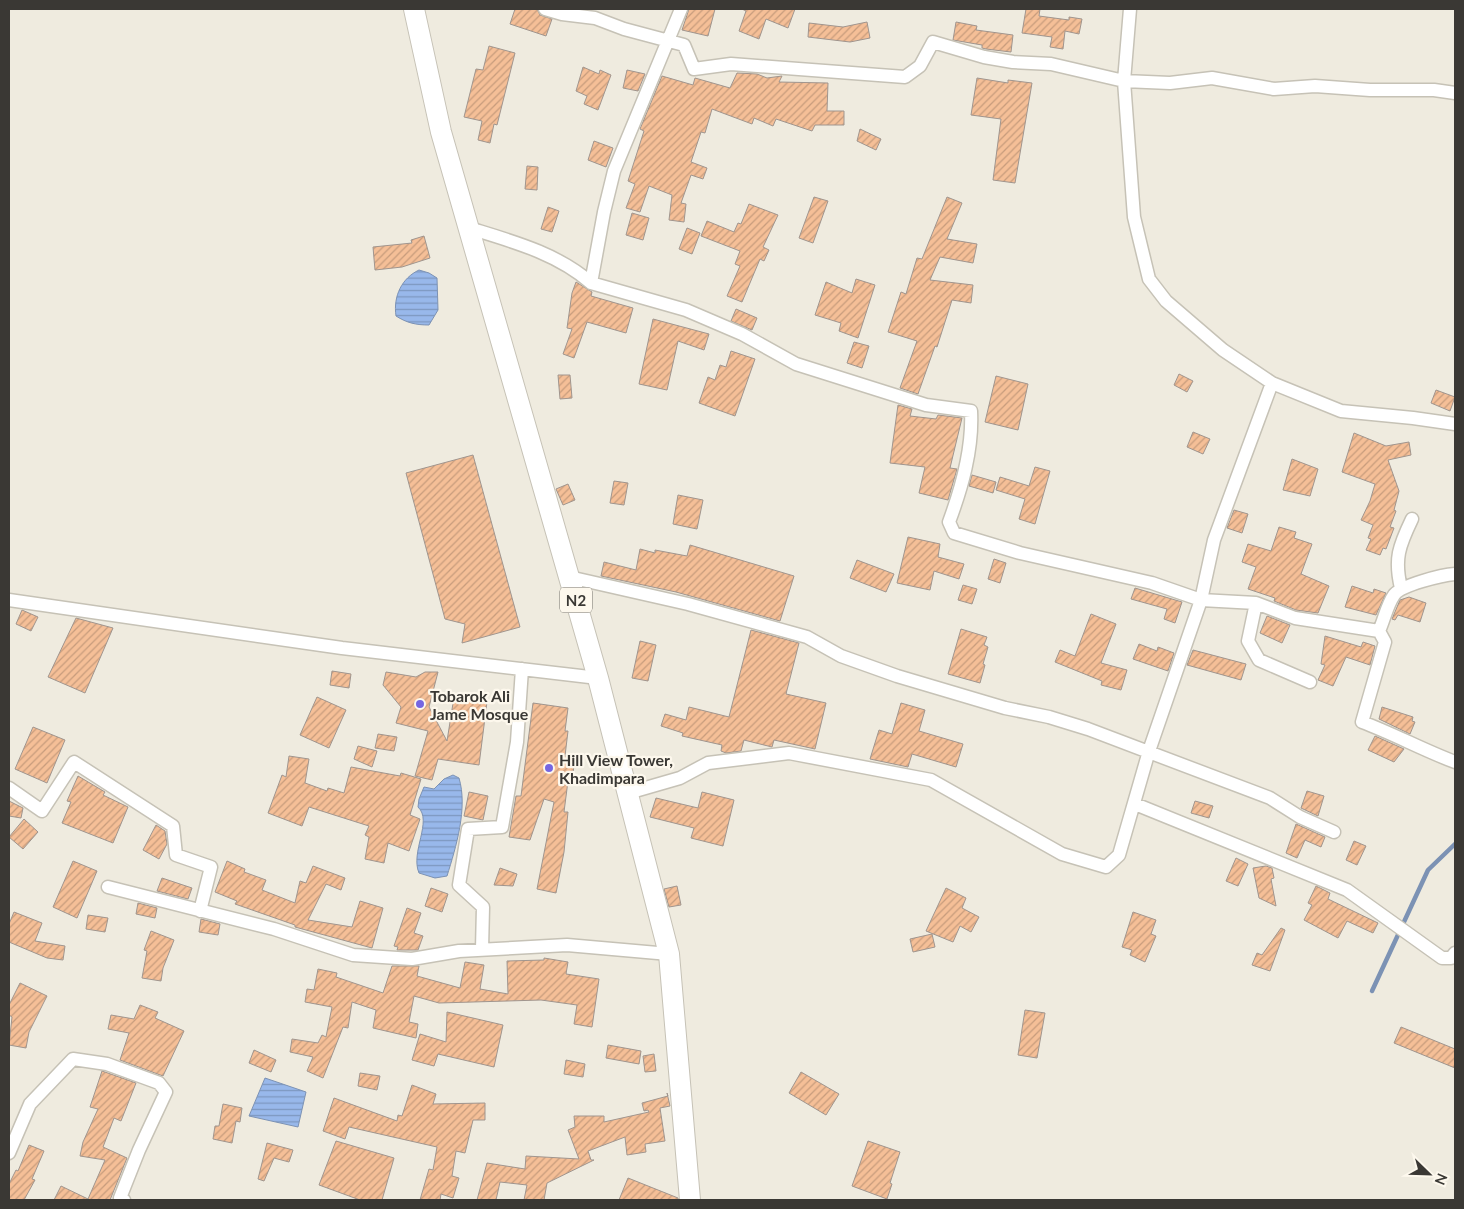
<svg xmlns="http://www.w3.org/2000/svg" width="1464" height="1209" font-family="Lato,sans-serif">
<defs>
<pattern id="water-rules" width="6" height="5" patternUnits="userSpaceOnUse" patternTransform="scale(1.25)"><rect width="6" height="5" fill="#98b8eb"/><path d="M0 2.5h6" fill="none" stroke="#7d97bf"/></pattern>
<pattern id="building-hatch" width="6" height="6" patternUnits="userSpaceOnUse" patternTransform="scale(1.25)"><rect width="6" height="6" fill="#f5bf97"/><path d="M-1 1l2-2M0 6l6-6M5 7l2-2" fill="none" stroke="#c79c7c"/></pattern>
</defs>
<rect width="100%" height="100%" fill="#efebdf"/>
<path fill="url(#water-rules)" stroke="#7c92b4" d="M419 270 429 273 437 278 438 310 429 325C416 325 407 323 396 316 393 296 402 278 419 270Z
M453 775 459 778C468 808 456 847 447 876L435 878 419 873C410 852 433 821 418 807L419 799 424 787 434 789 444 779Z
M265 1078 306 1092 298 1127 249 1116Z"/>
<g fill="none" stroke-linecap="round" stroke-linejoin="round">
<path stroke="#7c92b4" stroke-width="4.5" d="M1372 991 1428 870 1455 844"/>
</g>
<path fill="url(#building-hatch)" stroke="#a0958e" d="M515 9H537L540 15 552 19 546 36 510 24Z
M689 9H715L708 36 682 30Z
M742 9H795L788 28 766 19 759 39 739 31 746 11Z
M1026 9H1040L1039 16 1069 20V17L1082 19 1079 34 1065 31 1063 49 1050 47 1052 37 1022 33Z
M867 22 870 38 850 42 808 37 809 23 843 27Z
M956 22 977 26 976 30 1013 35 1011 52 986 49 982 48V45L953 40Z
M489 46 515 53 497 125 494 124 490 143 478 140 482 121 464 117 476 69 483 70Z
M583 67 599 74 600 70 611 75 598 110 584 104 587 96 576 91Z
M627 70 645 74 638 91 623 88Z
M737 73 757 74 767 78 782 76 779 82 828 83 827 111H844V125H815L812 131 776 119 773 126 754 118 752 124 712 109 705 133 701 132 691 162 707 168 703 179 691 175 681 203 686 204 684 222 669 220 672 195 649 186 640 212 626 208 635 184 628 181 644 131 640 129 662 76 693 85 695 78 730 88Z
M977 78 1008 83V80L1032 83 1015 183 993 180 1001 119 971 115Z
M860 129 881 139 876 150 857 141Z
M594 141 613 148 606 167 588 160Z
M527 166 538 167 537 190 525 189Z
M814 197 828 201 813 243 799 238Z
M947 197 962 203 947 239 977 244 973 263 940 257 930 280 973 285 971 303 952 300 937 347 935 346 918 394 900 388 917 341 888 332 901 292 906 294 917 258 922 259Z
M749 204 778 215 763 247 769 250 764 261 760 259 742 302 727 296 740 266 735 264 740 251 701 236 707 221 734 232 738 223 741 224Z
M548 207 559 211 552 232 541 229Z
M632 213 649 218 643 240 626 235Z
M687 228 700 233 692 254 679 249Z
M424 236 430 258 402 267 375 270 373 247 412 243 411 240Z
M856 279 875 285 858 338 839 331 841 323 815 315 826 282 852 293Z
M576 282 592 292 591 296 633 308 626 333 587 322 574 358 563 354 572 329 567 328 572 293Z
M736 309 757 318 752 330 731 321Z
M653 319 709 334 704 350 678 341 667 390 639 384Z
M854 342 869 346 862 368 847 363Z
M731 351 755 359 735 416 699 403 708 377 715 380 720 365 726 367Z
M1179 374 1193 381 1187 392 1174 385Z
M558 375H570L572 398 560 399Z
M996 376 1028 384 1018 430 985 422Z
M1436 390 1455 397 1450 411 1431 403Z
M898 405 912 409 910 416 936 419 938 415 962 418 950 468 957 469 948 500 919 493 925 467 890 463Z
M1193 432 1210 439 1203 454 1187 447Z
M1354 433 1386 446 1409 442 1411 455 1388 460 1399 491 1394 510 1396 511 1390 527 1394 528 1386 549 1383 548 1380 555 1366 550 1371 539 1368 538 1373 525 1361 520 1370 501 1375 484 1342 472Z
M473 455 520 627 462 643 465 624 445 619 406 473Z
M1292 459 1318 469 1310 496 1283 490Z
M1035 467 1050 471 1035 524 1019 519 1025 499 996 490 1000 477 1029 486Z
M972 475 996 482 993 493 969 486Z
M614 481 628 483 624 505 610 503Z
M568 484 575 500 563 505 556 489Z
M678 495 703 500 697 529 673 524Z
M1234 510 1248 514 1242 533 1227 528Z
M1279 527 1296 532 1294 538 1312 544 1301 574 1329 586 1318 613 1296 610 1274 601 1275 598 1248 589 1256 567 1242 562 1248 544 1271 551Z
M908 537 940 544 938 557 964 564 959 579 934 571 930 590 897 583Z
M690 545 794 576 780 621 676 592 601 576 604 562 636 570 640 549 655 553V550L687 556Z
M994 559 1006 563 1000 583 988 579Z
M857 560 894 574 886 592 850 578Z
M963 585 977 589 972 604 958 600Z
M1352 586 1373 593 1374 589 1386 593 1376 615 1345 607Z
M1135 588 1182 602 1175 623 1164 619 1167 609 1131 599Z
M1409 597 1426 603 1420 622 1398 615 1395 620 1392 619 1400 600Z
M22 610 38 617 31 631 16 624Z
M1091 614 1116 624 1101 663 1127 670 1121 690 1101 685 1102 681 1055 662 1060 650 1075 656Z
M1267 616 1290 625 1282 643 1260 633Z
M76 618 113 628 85 693 48 677Z
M961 629 987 637 984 645 988 647 983 664 985 665 980 683 948 674Z
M751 630 799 643 786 694 826 703 815 749 774 740 772 747 744 740 741 751 726 753 721 751 722 745 682 736 683 733 661 726 665 714 686 720 689 707 729 717Z
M1325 636 1361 647 1363 642 1375 646 1370 665 1346 657 1333 686 1318 680 1325 665 1321 664Z
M640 641 656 645 648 681 632 678Z
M1139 644 1157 651 1158 647 1174 653 1168 671 1133 659Z
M1193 650 1246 664 1241 680 1187 665Z
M332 671 351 674 349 688 330 685Z
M386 672 416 677 425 672H438L429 707 447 741 454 697 487 702 479 765 438 759 432 780 415 776 428 731 396 723 401 707 383 685Z
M317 697 346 710 329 748 300 735Z
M533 703 568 708 565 731H568L565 756 575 757 572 782 568 781 564 812H568L564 852 556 893 537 889 554 802 544 799 530 840 509 837 516 796H521Z
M901 703 925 710 919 731 963 744 956 767 912 754 908 767 870 759 879 730 892 734Z
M1382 707 1413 717 1412 721 1415 722 1410 734 1379 719Z
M33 727 65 740 47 783 15 769Z
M378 734 397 737 394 751 375 748Z
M1375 736 1404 749 1394 762 1368 750Z
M358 746 377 751 372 767 354 759Z
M289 756 309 759 305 783 327 791 328 788 344 793 351 767 400 776 401 773 421 779 410 815 420 819 409 851 388 843 384 863 365 859 369 837 365 835 369 826 309 807 302 826 268 813 282 775 286 777Z
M78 776 105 792 103 795 128 807 113 843 62 823 71 802 67 801Z
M1307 791 1324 796 1318 816 1301 808Z
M469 792 488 796 483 820 464 816Z
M702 792 734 800 723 846 691 838 694 828 650 817 656 798 698 808Z
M9 801 23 808 21 818 9 816Z
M1195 801 1213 806 1209 818 1191 813Z
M24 819 38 832 23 849 9 837Z
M1296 824 1325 837 1321 847 1305 840 1297 858 1286 853Z
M156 825 165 831 167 844 159 859 143 850Z
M1354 841 1366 846 1357 865 1346 860Z
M1236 858 1248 864 1238 886 1226 881Z
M73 861 97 871 77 918 53 907Z
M227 861 245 869 244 872 266 880 262 890 295 903 300 881 306 883 313 866 345 878 341 890 326 884 308 920 352 927 360 901 383 908 372 948 295 927V925L235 904 237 901 215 892Z
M1266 866 1272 868 1274 878 1271 879 1276 906 1259 898 1253 868Z
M500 868 517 874 513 886 494 885Z
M162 878 192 888 188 899 157 891Z
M677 886 681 905 669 907 664 889Z
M1316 886 1330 893 1328 899 1378 923 1373 933 1347 921 1338 938 1304 920 1312 905 1308 903Z
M431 888 448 894 442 912 425 906Z
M946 888 966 898 962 908 979 917 971 932 960 926 953 942 926 931Z
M138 903 157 908 155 918 136 914Z
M407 908 421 913 414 933 423 936 418 950H397L398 947 394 946Z
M14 912 42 923 35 941 65 946 63 960 47 958 9 942V924Z
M1133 912 1156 920 1151 934 1156 936 1145 962 1130 955 1132 950 1122 947Z
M88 915 108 918 105 932 86 929Z
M201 919 220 924 218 935 199 932Z
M1281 928 1285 930 1270 971 1252 965 1257 953 1262 955Z
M151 931 174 940 163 968 161 981 142 978 147 951 144 950Z
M932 934 935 947 913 952 910 939Z
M544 958 568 962 566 974 599 979 592 1027 574 1024 577 1005 541 1000 439 1003 414 996 409 1022 418 1024 416 1038 373 1028 376 1010 352 1002 348 1028 343 1027 323 1078 307 1071 313 1057 290 1052 292 1039 318 1043 322 1035 326 1037 332 1007 305 1002 307 989 314 990 318 969 337 973 336 977 383 993 392 966H419L417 976 460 988 465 962 484 965 480 989 508 994 507 961 544 960Z
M20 983 47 996 29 1032 26 1048 9 1045 12 1017 9 1015V1005Z
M140 1005 158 1012 155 1018 184 1031 163 1076 120 1060 129 1033 108 1029 111 1015 134 1019Z
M1025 1010 1045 1013 1037 1058 1018 1055Z
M447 1012 503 1025 494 1067 438 1054 434 1066 412 1060 420 1034 446 1042Z
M1401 1027 1455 1049V1068L1394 1043Z
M608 1045 641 1051 639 1064 606 1058Z
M254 1050 276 1060 271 1072 249 1063Z
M654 1054 656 1071 645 1072 643 1056Z
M566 1060 585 1064 583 1077 564 1074Z
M102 1071 136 1083 121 1121 114 1118 103 1147 127 1158 110 1200H54L61 1186 88 1199 105 1160 80 1156 83 1142 98 1109 90 1107Z
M801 1072 839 1094 826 1115 789 1093Z
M360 1073 380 1076 377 1090 358 1086Z
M412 1085 436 1094 433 1104 485 1103V1120H473L465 1153 456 1151 452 1176 459 1178 453 1198 441 1194 440 1200H420L429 1169 433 1170 437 1147 349 1127 345 1139 323 1131 334 1098 397 1121 398 1115 402 1116Z
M667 1093 670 1106 660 1108 665 1141 645 1144 646 1152 627 1155 625 1137 588 1151 591 1160H594L547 1183 544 1200H524L527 1185 500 1182 496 1200H477L487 1163 525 1169 526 1156 579 1159 568 1130 575 1127 574 1116H604V1122L649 1112 648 1110 644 1111 642 1103 668 1096Z
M223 1104 242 1108 240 1122 236 1121 232 1143 213 1139 215 1126H219Z
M336 1141 394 1158 382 1200H360L319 1185Z
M868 1141 900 1152 890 1183 892 1184 887 1199 852 1186Z
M267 1143 293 1150 289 1162 274 1158 264 1181 258 1179Z
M29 1145 44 1151 32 1179 35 1180 24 1200H9V1184L16 1170 18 1171Z
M628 1178 678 1198V1200H619Z"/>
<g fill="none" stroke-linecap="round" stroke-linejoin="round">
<defs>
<path id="minor" d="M545 9 562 14 595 18 624 29 684 45 694 69 731 64 905 77 920 66 933 42 984 57 1013 62 1051 64 1124 81 1170 83 1212 78 1274 89 1315 86 1370 90H1434L1455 93
M1130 9 1124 81 1134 217 1149 279 1166 301 1223 350 1272 383 1341 411 1413 418 1455 424
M469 228C511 241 557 253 591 283L686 310 742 334 796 364 926 405 971 411C973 449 962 487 949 522L954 533 1020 553 1152 583 1201 600 1256 603 1295 618 1379 631C1384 620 1387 605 1394 595 1401 585 1442 575 1455 574
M591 283 604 212 614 171 681 9
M569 577 688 604 807 637 841 656 897 676 1005 708 1049 717 1088 729 1270 798 1300 817 1334 832
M1401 588C1394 559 1399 546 1412 519
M9 600 342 648 598 678
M1256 603 1248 641 1259 660 1310 682
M1379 631 1385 642 1362 722C1394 734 1423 750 1455 762
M9 788 42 811 74 762 173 826 176 855 211 867 200 911
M628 793 680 778 708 763 789 753 931 780 1062 854 1106 867 1119 855 1149 751 1201 600 1214 540 1272 383
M1135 804 1347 890 1442 958H1451L1455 953
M108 887 274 929 353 955 412 959 459 951 567 945 669 954
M482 949 483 907 459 885 468 829 502 827 517 742 522 669
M9 1153 30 1104 73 1059 107 1064 159 1083 166 1092 139 1150 120 1198 124 1200"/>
<path id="trunk" d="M414 9 441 132 598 678 669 954 690 1200"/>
</defs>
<use href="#minor" stroke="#c6c2b6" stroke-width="15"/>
<use href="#trunk" stroke="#c6c2b6" stroke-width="22"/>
<use href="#minor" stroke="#fff" stroke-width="12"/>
<use href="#trunk" stroke="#fff" stroke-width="20"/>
</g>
<g fill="#7666e1" stroke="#fdf8ed" stroke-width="2">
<circle cx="420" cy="704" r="5"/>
<circle cx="549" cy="768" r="5"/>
</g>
<g text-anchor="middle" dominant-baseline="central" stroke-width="4.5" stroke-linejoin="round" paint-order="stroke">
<rect fill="#fdf8ed" stroke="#74726c" stroke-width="1" x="560" y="587.5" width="32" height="25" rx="4"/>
<g font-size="15" font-weight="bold" fill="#3a3834">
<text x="576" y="600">N2</text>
</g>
<g font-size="16" font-weight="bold" fill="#3a3834" stroke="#fdf8ed" text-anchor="start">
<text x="430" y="695">Tobarok Ali<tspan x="430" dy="18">Jame Mosque</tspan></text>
<text x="559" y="759">Hill View Tower,<tspan x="559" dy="18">Khadimpara</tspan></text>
</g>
</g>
<rect width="1464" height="1209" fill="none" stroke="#3a3834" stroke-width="20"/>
<g transform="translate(1429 1174) rotate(113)" stroke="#fdf8ed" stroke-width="4" paint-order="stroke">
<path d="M0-4L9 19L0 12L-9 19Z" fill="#3a3834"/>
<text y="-8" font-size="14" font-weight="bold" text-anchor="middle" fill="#3a3834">N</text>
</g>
</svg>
